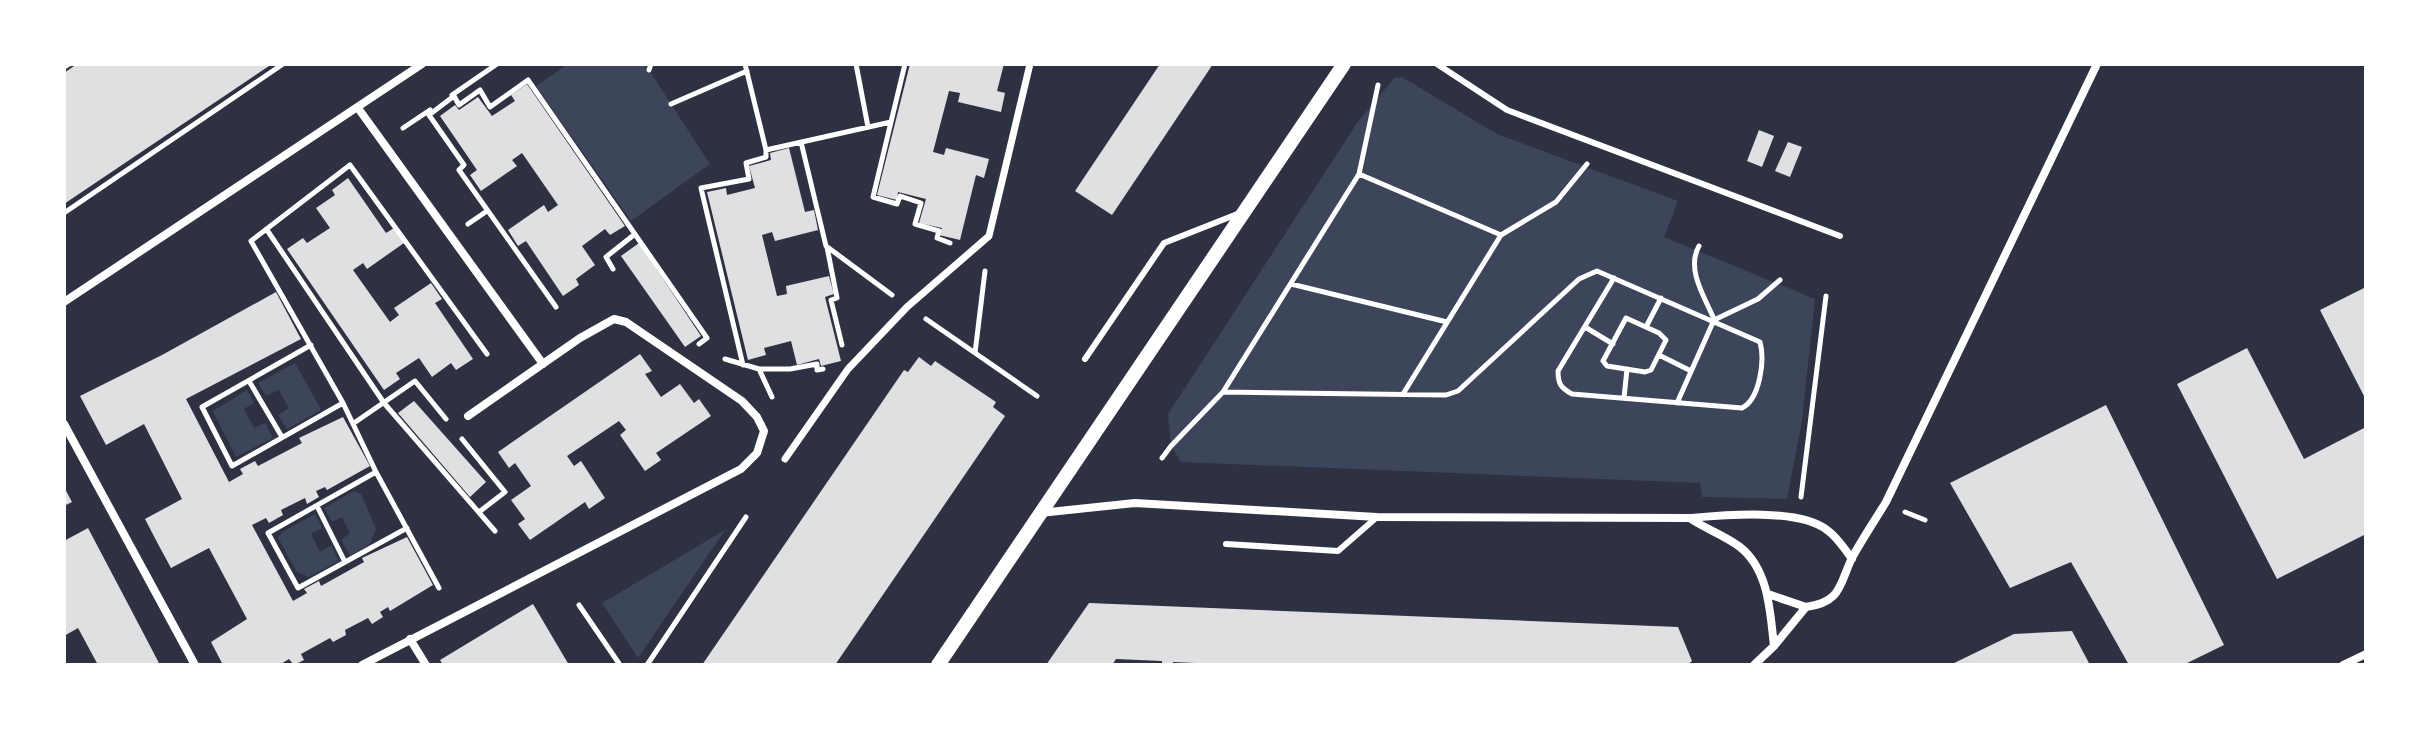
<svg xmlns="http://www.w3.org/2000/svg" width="2430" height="729" font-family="'Libre Baskerville',serif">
<rect width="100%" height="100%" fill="#2d3142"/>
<path fill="#3c4559" d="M568 64H645L710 164 631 221 536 86Z
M1402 77 1497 134 1678 201 1664 237 1815 299 1802 421 1787 499 1702 497 1700 483 1181 462 1171 446 1168 414 1357 123 1394 78Z
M295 363 321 410 287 429 278 415 289 408 279 390 266 396 258 383Z
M247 390 254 403 244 409 254 428 265 423 273 438 236 457 213 411Z
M354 491 361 494 376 529 370 544 350 556 341 540 350 533 342 517 332 522 324 508Z
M315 514 322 528 311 534 320 552 331 545 339 561 308 577 297 572 278 538 282 532Z
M725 530 638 658 602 603Z"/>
<path fill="#e0e0e3" d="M77 64H272L64 204V73Z
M910 64H1004L997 91 1005 93 1001 112 958 102 960 93 949 91 933 152 944 155 946 148 989 159 984 178 976 175 960 240 939 235 942 228 919 223 926 199 898 192 897 200 877 195Z
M1160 64H1213L1112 215 1075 191Z
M527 84 625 226 610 235 605 229 582 246 595 265 576 279 579 285 563 296 526 241 518 246 508 230 544 205 548 212 558 205 522 153 512 160 517 166 481 191 470 175 477 170 440 116 455 105 459 110 478 97 492 116 515 101 511 95Z
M1759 130 1774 136 1762 167 1747 161Z
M1788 142 1802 147 1790 177 1775 171Z
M789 148 805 212 814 210 818 230 775 241 772 232 762 235 777 296 787 294 786 286 829 276 834 294 825 297 841 361 821 366 819 359 797 365 791 341 764 348 766 355 748 360 707 192 726 188 727 195 755 188 749 166 771 160 770 153Z
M348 178 386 233 394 228 404 243 367 269 363 263 353 270 390 322 399 315 394 308 431 283 442 299 435 303 473 359 456 370 451 363 432 377 419 358 396 373 400 379 384 390 287 249 303 238 307 243 330 228 316 208 335 195 332 190Z
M639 243 701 336 685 347 621 256Z
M2366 287V400L2320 310Z
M276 292 301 339 186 399 229 482 243 474 240 469 255 461 258 466 302 443 299 438 343 417 370 466 327 490 325 487 316 491 319 497 307 504 305 498 281 510 283 515 269 523 266 518 252 525 293 601 307 593 304 589 319 581 321 586 364 562 362 558 407 537 433 585 390 611 388 607 380 612 383 617 372 624 368 618 345 630 346 635 333 642 330 638 301 654 304 660 294 665 289 659 279 665H223L211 642 247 619 209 548 171 568 158 544 145 519 182 499 144 424 106 445 80 396 162 355Z
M2247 348 2304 459 2366 427V534L2277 579 2177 384Z
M640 354 652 371 645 374 661 397 680 384 694 403 699 399 711 416 656 453 661 460 645 471 620 435 626 430 619 421 567 456 574 466 581 461 605 498 589 509 585 502 530 540 518 524 525 519 511 500 531 486 515 463 509 468 498 452Z
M919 357 931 366 935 361 996 402 993 407 1005 416 835 665H702L904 370 908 372Z
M414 401 486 482 470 497 398 413Z
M2106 405 2224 645 2183 665H2129L2071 562 2010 588 1950 483Z
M64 487 72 502 64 506Z
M88 528 127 602 160 665H98L78 628 64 636V541Z
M1089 603 1678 627 1692 661 1687 665H1241L1173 662V665H1162V661L1116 659 1112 665H1046Z
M533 604 569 665H443L440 660Z
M2072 631 2090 665H1950L2014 634Z"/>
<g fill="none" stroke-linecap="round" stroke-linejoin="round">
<path stroke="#fff" stroke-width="5" d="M745 64 766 150 891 122 873 197 897 204 900 196 921 203 915 224 939 231 937 238 950 243
M856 64 868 127
M64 67 69 64
M649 70 651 64
M452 95 497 64
M671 104 747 71
M891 122 905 64
M403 128 430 110
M801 142 826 246 892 295
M1359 174 1501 235
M64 213 283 64
M468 224 487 211
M267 230 384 403 495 531
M1699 246C1686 269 1704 296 1714 319
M827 247 837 298 831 300 842 345
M613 269 606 257 635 234
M1291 284 1447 322
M556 307 459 170 464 165 429 115 454 96 459 105 480 90 490 107 528 80 707 338 699 344
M1626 318 1659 333 1666 340 1651 370 1645 372 1607 366 1603 361Z
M926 319 1037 396
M1585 327 1613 344
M1646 327 1661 298
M311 345 202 407 232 466 343 403
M975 353 985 271
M1659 355 1691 371
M725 359 759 369 772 397
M743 365 701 188 749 179 746 163 766 157V150
M759 369H790L817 364V370L823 369
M249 381 282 437
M1223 392 1446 395 1458 391 1579 279 1597 271 1760 342C1765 360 1760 399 1742 408L1572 394C1561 388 1558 384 1558 371L1614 278
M1403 394 1501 235 1556 202 1587 164
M1624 398 1627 369
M1677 403 1714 320 1758 299 1780 280
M354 423 415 381 446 419
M462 439 505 492 479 512
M1162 458 1171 446 1223 392 1359 174 1378 85
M376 472 268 533 298 588 407 528
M1801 497 1826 296
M317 506 345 562
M1905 512 1925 520
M439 588 376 472 343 403 251 241 350 165 487 354
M579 605 620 665
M647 665 746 517"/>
<path stroke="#fff" stroke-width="6" d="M1437 64 1507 110 1840 236
M1085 359 1164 243 1240 213
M1226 544 1338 551 1377 517"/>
<path stroke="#fff" stroke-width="7" d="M785 459 848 369 907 307 989 236 1030 64"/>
<path stroke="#fff" stroke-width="8" d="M358 108 543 364
M64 302 422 64
M64 424 195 665
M1040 513 1135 503 1377 517 1690 518C1724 515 1799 508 1827 530 1837 537 1845 549 1852 559
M1691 519C1706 529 1726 536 1740 547 1769 570 1770 612 1774 646
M1768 594 1806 607
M410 639 426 665
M362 665 741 469 757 453 764 431 757 417 742 401 626 322 614 319 580 338 468 416
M1754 665 1774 646 1806 607C1843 602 1839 583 1853 556 1863 538 1875 520 1886 502L2097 64
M2343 665 2366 654"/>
<path stroke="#fff" stroke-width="14" d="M938 665 1344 64"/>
</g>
<rect width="2430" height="729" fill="none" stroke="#ffffff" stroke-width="132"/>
</svg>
